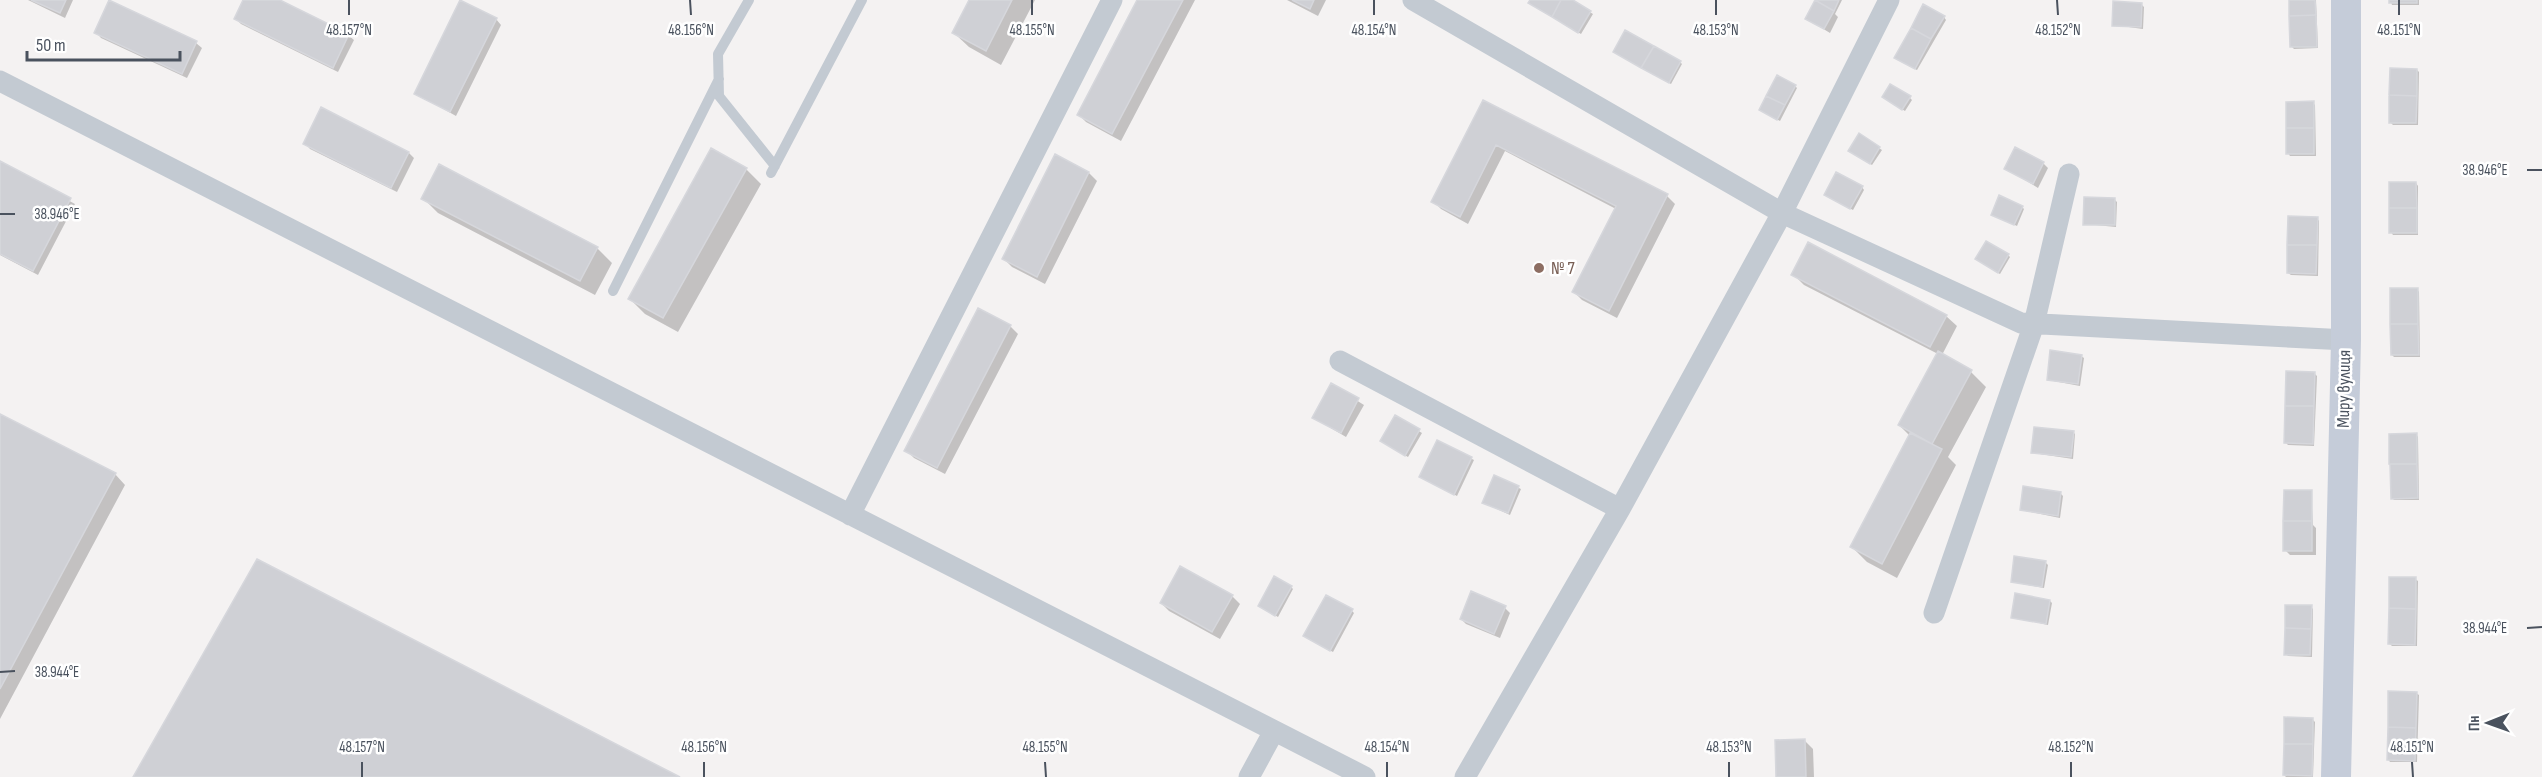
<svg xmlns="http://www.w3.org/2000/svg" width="2542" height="777" font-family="'Sofia Sans Condensed',sans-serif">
<rect width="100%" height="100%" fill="#f4f2f2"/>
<path fill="#0003" d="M28 0H73L65 18Z
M245 0H277L348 35 354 40 338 72 241 24 236 19Z
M971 0H1035L1001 65 969 47 954 33Z
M1139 0H1195L1121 141 1086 122 1078 114Z
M1287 0H1326L1318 16Z
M1531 0H1570L1593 14 1581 34 1532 5Z
M1817 0H1842L1835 14 1838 17 1830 33 1807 19Z
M2290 0H2316L2318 48 2294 49 2292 47Z
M2390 0H2419V5H2392Z
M110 2 196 43 202 48 187 78 101 38 96 32Z
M2141 4 2144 7 2143 29 2114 25Z
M1944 17 1946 20 1917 70 1898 60Z
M496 19 501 25 456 116 415 93Z
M1617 54 1680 62 1682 64 1671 84Z
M2417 70 2419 72 2418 125H2393L2390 122Z
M1795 86 1797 88 1780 121 1763 112Z
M1910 98 1912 100 1905 111 1886 99Z
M1483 102 1667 196 1675 204 1617 318 1582 300 1574 292 1616 209 1505 151 1468 224 1441 209 1433 201Z
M2313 103 2315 105 2316 156H2290L2288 153Z
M1859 135 1882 150 1872 165 1852 152Z
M305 143 409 153 414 158 397 192 310 149Z
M1056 156 1089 173 1097 181 1045 284 1012 267 1004 259Z
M0 163 75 204 38 275 0 255Z
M2043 163 2048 168 2038 188 2005 168Z
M746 169 761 184 678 332 645 314 630 299Z
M2416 183 2418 186V235H2393L2391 232Z
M1862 187 1864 190 1853 210 1828 197Z
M423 198 597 248 612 263 595 295 438 213Z
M2114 199 2117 202 2116 227 2085 224Z
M2022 207 2024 209 2017 226 1992 214Z
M2317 218 2319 221 2318 276 2291 275 2288 273Z
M2008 255 2010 257 2000 274 1979 261Z
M1793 274 1946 316 1957 326 1942 355 1971 372 1986 387 1948 457 1956 465 1897 578 1867 562 1852 547 1910 436 1899 425 1938 354 1804 285Z
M2417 289 2419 292 2420 357H2394L2392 355Z
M1010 326 1018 334 945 474 914 458 906 450Z
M2081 356 2084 358 2080 386 2048 380Z
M2314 373 2317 376 2314 446 2288 445 2286 443Z
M1332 385 1364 405 1346 437 1314 418Z
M0 416 115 474 125 485 0 719Z
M1395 417 1422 433 1408 457 1384 443Z
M2073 432 2075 434 2073 459 2033 453Z
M2416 434 2418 437 2419 500H2394L2392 498Z
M1438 442 1474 460 1457 496 1421 477Z
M1495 477 1521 489 1510 515 1486 504Z
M2311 492 2313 525 2316 528V555H2290L2285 550Z
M2061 494 2063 496 2060 518 2021 510Z
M2046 563 2048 565 2044 588 2012 582Z
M2415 579 2418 581 2417 646H2392L2389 643Z
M1291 587 1293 589 1278 617 1260 606Z
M1472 593 1505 608 1510 613 1500 638 1466 624 1461 619Z
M1232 596 1240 604 1220 639 1169 611 1161 603Z
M2050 601 2052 603 2048 625 2013 617Z
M2311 607 2313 609 2312 657 2288 656 2286 654Z
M1352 611 1354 613 1333 652 1307 638Z
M2416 693 2419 695 2417 762H2390L2388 759Z
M2313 720 2315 722 2313 777H2286L2284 775Z
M1805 741 1813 749 1814 777H1777Z"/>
<path fill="#cfd0d5" stroke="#d6d7dc" stroke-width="1.5" d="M31 0H66L60 13Z
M109 0 197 41 182 74 94 33Z
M243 0H280L349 34 333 68 234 19Z
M460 0 497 18 450 112 414 94Z
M969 0H1012L986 51 952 33Z
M1137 0H1183L1112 134 1077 115Z
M1292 0H1314L1310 9Z
M1530 0H1561L1552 17 1528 3Z
M1561 0H1573L1591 11 1578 33 1552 17Z
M1815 0H1839L1834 11Z
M1815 0 1834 11 1824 29 1805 19Z
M2289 0H2315L2316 15 2289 16Z
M2389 0H2417V3H2389Z
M2113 1 2142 3 2141 27 2112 26Z
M1923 4 1945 16 1931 39 1911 28Z
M2316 15 2317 47H2290L2289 16Z
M1911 28 1931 39 1915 69 1894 58Z
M1625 30 1654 46 1641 68 1613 52Z
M1654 46 1681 61 1669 83 1641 68Z
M2390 68 2417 69V96L2389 95Z
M1777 75 1796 85 1785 105 1766 96Z
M1890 84 1911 96 1902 110 1882 97Z
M2389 95 2417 96 2416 123H2389Z
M1766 96 1785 105 1777 120 1759 110Z
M1483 100 1668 194 1609 311 1572 292 1616 206 1496 145 1460 217 1431 202Z
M2314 101V128H2286V102Z
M321 107 409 152 391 188 303 144Z
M2286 128H2314V154H2286Z
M1859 133 1880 147 1870 164 1848 151Z
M2015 147 2044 162 2033 184 2004 169Z
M711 148 747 168 663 318 628 299Z
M1055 154 1089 172 1037 277 1002 259Z
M0 161 71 198 33 271 0 254Z
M439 164 598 247 580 281 421 199Z
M1836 172 1863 186 1850 209 1824 195Z
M2389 182H2416L2417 208H2389Z
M1999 195 2023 206 2014 225 1991 215Z
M2084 197 2115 198V225H2083Z
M2389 208H2417V233H2389Z
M2288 216 2318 217 2317 245H2287Z
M1986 241 2009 254 1998 273 1975 259Z
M1808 242 1947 315 1930 347 1791 275Z
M2287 245H2317L2316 274 2287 273Z
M2390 288H2418V324H2390Z
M978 308 1011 325 937 468 904 451Z
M2390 324H2418L2419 355H2391Z
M2050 350 2082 355 2078 384 2047 380Z
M1938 351 1972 370 1932 444 1898 425Z
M2286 371 2315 372 2314 406H2285Z
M1331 383 1359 398 1341 433 1312 418Z
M2285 406H2314L2313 444 2284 443Z
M0 414 116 473 0 689Z
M1395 415 1420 429 1405 456 1380 441Z
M2034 427 2074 431 2071 457 2031 453Z
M1910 433 1942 449 1882 564 1850 547Z
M2417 433V464H2389V434Z
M1437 440 1472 457 1454 495 1419 477Z
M2390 464H2417L2418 498 2391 499Z
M1494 475 1519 486 1508 513 1482 503Z
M2023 486 2061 492 2058 516 2020 510Z
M2284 490H2312V521H2283Z
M2283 521H2312V551H2283Z
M2014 556 2046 561 2042 587 2011 582Z
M257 559 680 777H133Z
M1180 566 1233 595 1212 632 1160 603Z
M1274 576 1292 586 1275 616 1258 606Z
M2389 577H2416V609L2389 608Z
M1471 591 1506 606 1494 634 1460 619Z
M2015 593 2050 600 2046 624 2011 618Z
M1326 595 1353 609 1330 651 1303 636Z
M2285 605H2312L2311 629 2285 628Z
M2389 608 2416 609 2415 645 2388 644Z
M2285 628 2311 629 2310 655H2284Z
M2388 691 2417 692 2416 728 2388 727Z
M2284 717 2313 718V744H2284Z
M2388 727 2416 728 2415 761 2387 760Z
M1805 739 1806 777H1776L1775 740Z
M2284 744H2313L2312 776 2283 775Z"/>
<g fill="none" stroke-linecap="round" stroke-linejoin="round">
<path stroke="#c3cad2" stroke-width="10" d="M749 0 718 54 719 96 775 166
M771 173 862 0
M613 291 719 79"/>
<path stroke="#c3cad2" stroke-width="21" d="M1413 0 1782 213 1620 509 1465 777
M1889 0 1782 213 2021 323 2346 340
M0 81 1365 777
M1340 361 1620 509
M850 515 1112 0
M1934 613 2034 324 2069 174
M1249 777 1274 731"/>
<path stroke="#c5ccd9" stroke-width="30" d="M2336 777 2346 340V0"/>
</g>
<path fill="none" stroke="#4a525e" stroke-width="2" d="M349 0V15M690 0 691 15M1032 0V15M1374 0V15M1716 0V15M2057 0 2058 15M2399 0V15M2527 170H2542M0 214H15M2527 628 2542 627M0 672 15 671M362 762V777M704 762V777M1045 762 1046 777M1387 762V777M1729 762V777M2071 762V777M2412 762 2413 777"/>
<circle fill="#8d6e63" stroke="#fff" stroke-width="2" cx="1539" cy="268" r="6"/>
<g text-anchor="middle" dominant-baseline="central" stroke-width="5" stroke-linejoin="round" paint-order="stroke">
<g font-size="18" fill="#785e54" stroke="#fff" text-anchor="start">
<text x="1551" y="268">№ 7</text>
</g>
<g font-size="18" fill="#4a525e" stroke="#fff">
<text transform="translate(2344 389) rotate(-89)">Миру вулиця</text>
</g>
</g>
<g font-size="15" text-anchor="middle" fill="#4a525e" stroke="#fff" stroke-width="5" stroke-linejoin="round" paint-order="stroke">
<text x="349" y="35">48.157°N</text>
<text x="691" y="35">48.156°N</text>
<text x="1032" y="35">48.155°N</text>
<text x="1374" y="35">48.154°N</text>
<text x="1716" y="35">48.153°N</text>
<text x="2058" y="35">48.152°N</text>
<text x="2399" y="35">48.151°N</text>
<text x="2485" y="175">38.946°E</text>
<text x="57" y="219">38.946°E</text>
<text x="2485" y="633">38.944°E</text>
<text x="57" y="677">38.944°E</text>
<text x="362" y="752">48.157°N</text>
<text x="704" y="752">48.156°N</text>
<text x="1045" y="752">48.155°N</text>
<text x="1387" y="752">48.154°N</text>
<text x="1729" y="752">48.153°N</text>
<text x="2071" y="752">48.152°N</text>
<text x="2412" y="752">48.151°N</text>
</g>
<g transform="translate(2488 723) rotate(269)" stroke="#ffffff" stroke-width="4.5" paint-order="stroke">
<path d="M0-4.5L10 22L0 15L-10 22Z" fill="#4a525e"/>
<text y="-9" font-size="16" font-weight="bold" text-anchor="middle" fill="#4a525e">Пн</text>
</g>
<path d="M27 51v9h153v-9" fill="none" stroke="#4a525e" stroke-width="3"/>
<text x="36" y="51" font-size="18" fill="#4a525e" stroke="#ffffff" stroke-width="4.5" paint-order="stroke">50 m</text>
</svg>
